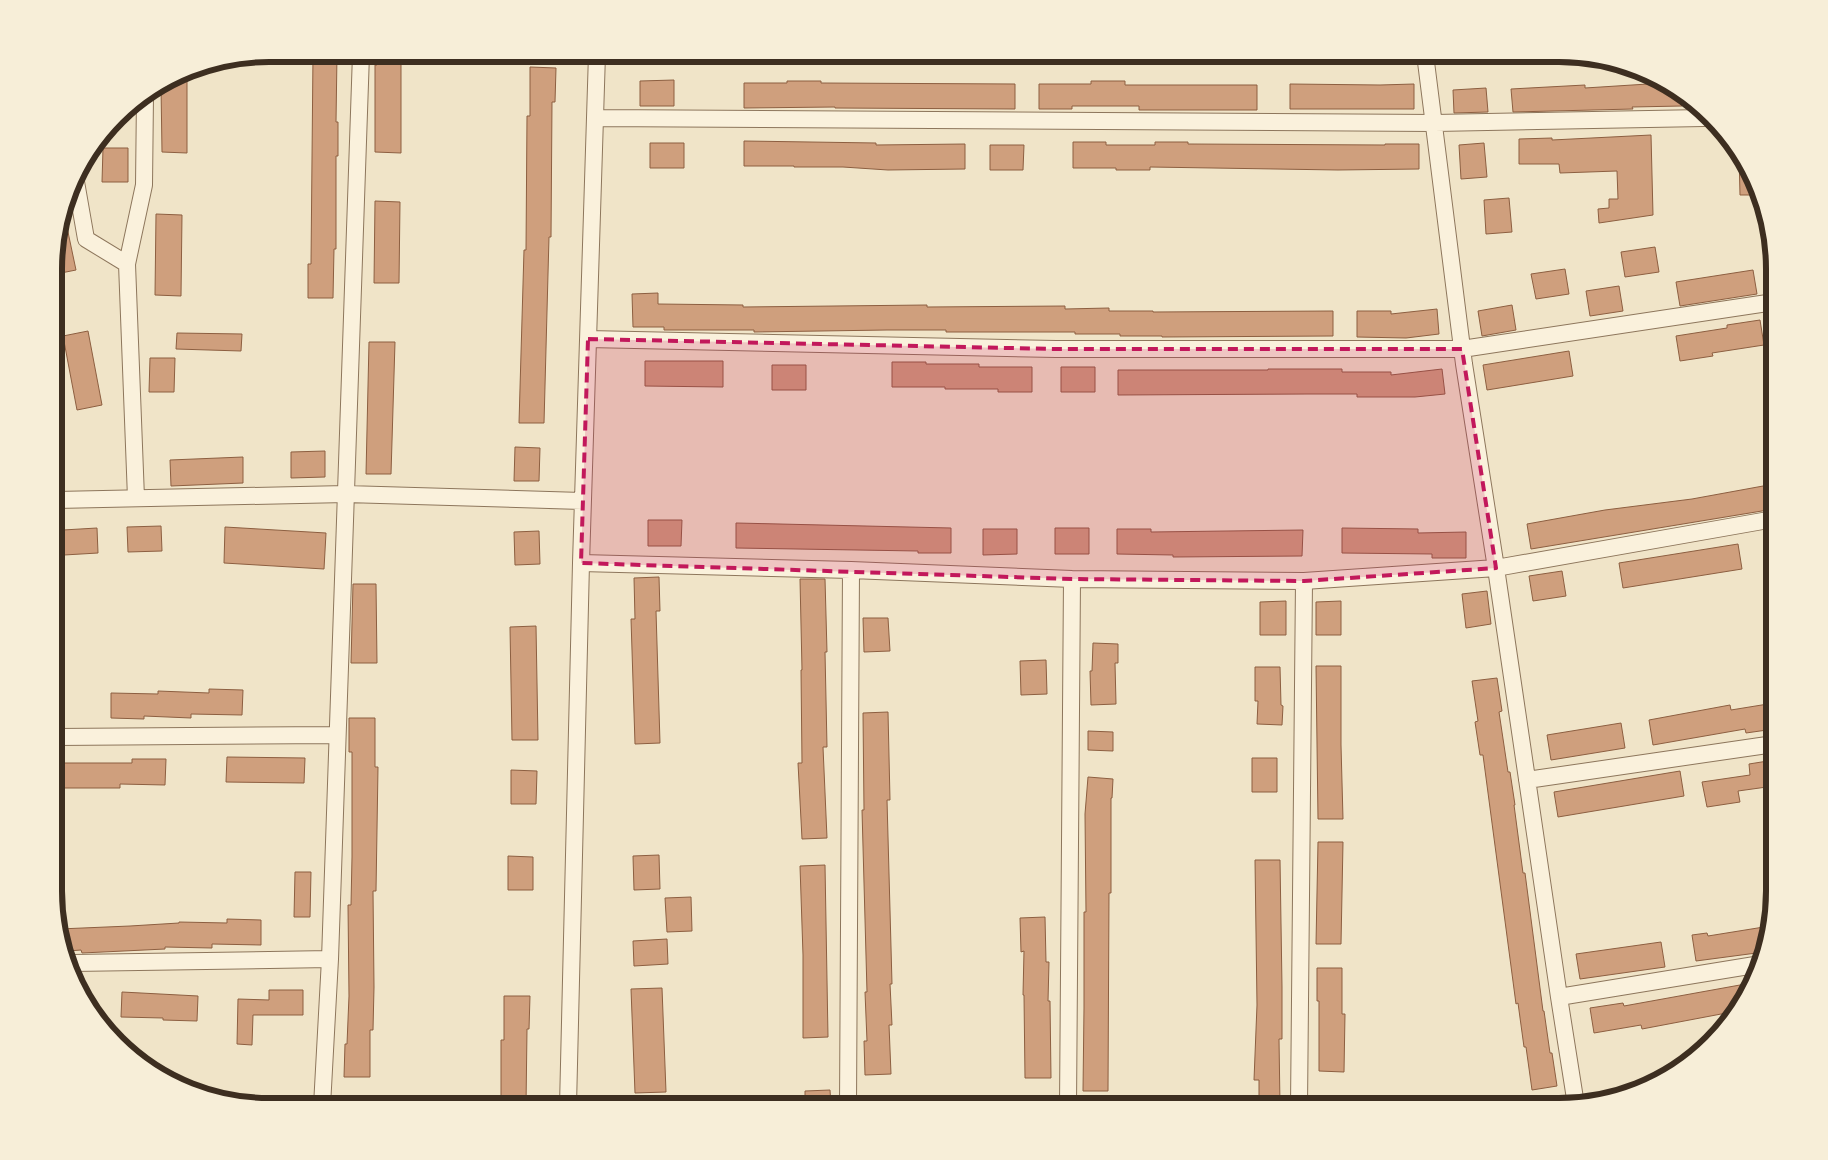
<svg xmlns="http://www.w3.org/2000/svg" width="1828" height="1160" font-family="Georgia,serif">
<rect width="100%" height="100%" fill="#f0e4c8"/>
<path fill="#cf9f7d" stroke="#8d5f41" d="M313 54H337L336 122H338V156H336V249H334L333 298H308V264H311Z
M377 54H401V153L375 152V65H377Z
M530 67 556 68 555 102H552L551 237H549L544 423H519L524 250H526L527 116H530Z
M187 70V153L162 152 161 86Z
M674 80V106H640V81Z
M787 81H821V83L1015 84V109L835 108V107L744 108V83H787Z
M1091 81H1125V85H1257V110H1139V106H1072V109H1039V84H1091Z
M1648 81H1658L1678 90 1682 94V106L1632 107 1633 109 1513 112 1511 89 1585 85V88L1648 84Z
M1290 84 1380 85 1414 84V109H1290Z
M1486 88 1488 112 1454 113 1453 90Z
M1651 135 1653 215 1599 223 1598 209 1609 208V199H1618L1617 171 1560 173 1559 164H1519V139L1552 138V140Z
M744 141 876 143V145L965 144V169L888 170 843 167H794V166H744Z
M1073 142H1106V145H1155V142H1188V144L1385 145V144H1419V169L1338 170 1150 167V170H1116V168H1073Z
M650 143H684V168H650Z
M1484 143 1487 177 1461 179 1459 145Z
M990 145H1024L1023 170H990Z
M103 148H128V182H102Z
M1739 155 1745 162 1755 195H1740Z
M1509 198 1512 232 1486 234 1484 200Z
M375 201 400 202 399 283H374Z
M64 213 76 270 56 274V242Z
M156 214 182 215 181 296 155 295Z
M1655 247 1659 272 1625 277 1621 252Z
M1565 269 1569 294 1536 299 1531 274Z
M1753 270 1757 294 1680 306 1676 282Z
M1619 286 1623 311 1590 316 1586 291Z
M658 293V304L743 305V307L927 305V307L1065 306V309L1109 308V311H1153V312L1333 311V336L1162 337V336H1120V334H1075V332H946V330H887L754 332V330H664V327H633L632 294Z
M1512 305 1516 330 1482 336 1478 311Z
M1437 309 1439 334 1406 338 1357 337V311H1391V314Z
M1760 320 1764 345 1712 353 1713 356 1680 361 1676 336 1727 328V325Z
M88 331 102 405 77 410 63 336Z
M177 333 242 334 241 351 176 349Z
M369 342H395L391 474H366Z
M1569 351 1573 376 1487 390 1483 365Z
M150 358H175L174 392H149Z
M645 361H723V387L645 386Z
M892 362H926V364H979V367H1032V392H998V389H945V387H892Z
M772 365H806V390H772Z
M1061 367H1095V392H1061Z
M1268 369H1342V372H1391V375L1442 369 1445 394 1415 397H1357V394H1308L1118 395V370H1268Z
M515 447 540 448 539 481H514Z
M325 451V477L291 478V452Z
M243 457V483L171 486 170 460Z
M1774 484V509L1531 549 1527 524 1605 510 1692 499Z
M648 520H682L681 546H648Z
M736 523 951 528V553H918V551L736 548Z
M161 526 162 551 128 552 127 527Z
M225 527 326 533 324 569 224 563Z
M97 528 98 553 64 555 63 530Z
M1055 528H1089V554H1055Z
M1342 528 1418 529V533L1466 532V558H1432V554L1342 553Z
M983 529H1017V554L983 555Z
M1117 529H1151V532L1303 530 1302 556 1173 557V555L1117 554Z
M539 531 540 564 515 565 514 532Z
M1738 544 1742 569 1623 588 1619 563Z
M1562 571 1566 596 1533 601 1529 576Z
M659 577 660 611H656L660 743 635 744 631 619H635L634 578Z
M800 579H825L827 652H825L827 747H823L827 838 802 839 798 763H802L801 670H802Z
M353 584H376L377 663H351Z
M1487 591 1491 624 1466 628 1462 594Z
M1286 601V635H1260V602Z
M1341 601V635H1316V602Z
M863 618H888L890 651 864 652Z
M536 626 538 740H512L510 627Z
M1093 643 1118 644V663H1115L1116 704 1091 705 1090 671H1092Z
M1046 660 1047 694 1021 695 1020 661Z
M1316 666H1341V745L1343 819H1318Z
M1255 667H1280L1281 705 1283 706 1282 725 1257 724 1258 701H1255Z
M1497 678 1502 711 1499 712 1508 772H1510L1515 805H1514L1523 873H1525L1543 1011H1544L1550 1053H1552L1557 1086 1532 1090 1526 1047H1524L1518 1003 1516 1004 1483 755H1480L1475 722 1478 721 1472 681Z
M209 689 243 690 242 715 191 714V718L144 716V719L111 718V693L158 694V691L209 693Z
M1774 703V729L1746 733 1745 729 1653 745 1649 720 1730 705 1731 710Z
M888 712 890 800H887L892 984H890L892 1025H889L891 1074 865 1075 864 1041H867L865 992H867L862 810H864L863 713Z
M349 718H375V767H378L376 891H373L374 987 373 1030H370V1077H344L345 1044H347L349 996 348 905H351L352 857V752H349Z
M1621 723 1625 748 1551 760 1547 735Z
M1088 731 1113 732V751L1088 750Z
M227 757 305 758 304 783 226 782Z
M1252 758H1277V792H1252Z
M132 759H166L165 785 120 784V788H56V763H132Z
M1774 760V786L1738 791 1740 802 1707 807 1702 782 1750 775 1749 764Z
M511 770 537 771 536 804H511Z
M1680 771 1684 796 1558 817 1554 792Z
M1088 777 1113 779 1112 798H1111V893H1109L1108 1091H1083L1084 1008V912H1086L1085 814Z
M1318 842H1343L1341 944H1316Z
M659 855 660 889 634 890 633 856Z
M508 856 533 857V890H508Z
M1255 860H1280L1282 987V1039H1279L1280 1106H1259V1080H1254L1257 1005Z
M825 865 828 1037 803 1038V955L800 866Z
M295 872H311L310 917H294Z
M691 897 692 931 667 932 665 898Z
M1045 917 1046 962H1049L1048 1001H1050L1051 1078H1025L1024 995H1023L1024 951 1021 952 1020 918Z
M227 919 261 920V945L212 944V948L165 947V949L82 953 81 950 68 951 59 929 130 926 179 923V922L227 923Z
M1770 926 1764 952 1696 961 1692 935 1707 933 1708 936Z
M667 939 668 964 634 966 633 941Z
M1661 942 1665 967 1580 979 1576 954Z
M1317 968H1342V1014H1345L1344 1072 1319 1071V1001H1317Z
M1751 983 1737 1011 1642 1029 1641 1025 1594 1033 1590 1008 1623 1003 1624 1006Z
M662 988 666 1092 635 1093 631 989Z
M269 990H303V1015H253L252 1045 237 1044 238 999 269 1000Z
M122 992 198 996 197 1021 163 1020V1018L121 1017Z
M504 996H530L529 1029H527L526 1106H501V1040H504Z
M830 1090 831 1106H805V1091Z"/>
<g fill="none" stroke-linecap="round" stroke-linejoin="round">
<defs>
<path id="minor" d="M1425 54 1464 364 1496 568 1559 997 1576 1105
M596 118 1435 123 1704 118
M75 176 86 239 127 264
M588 339 1056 349H1462L1774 302
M136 498 127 264 144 185 145 96
M56 500 346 494 582 501
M581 563 851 570 1072 579 1304 581 1496 568 1774 519
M56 737 337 735
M1527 780 1774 744
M72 963 330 959
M1559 997 1761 964
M322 1106 330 959 361 54
M568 1106 581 563 597 54
M848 1106 851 570
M1068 1106 1072 579
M1299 1106 1304 581"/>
</defs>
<use href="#minor" stroke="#8d765c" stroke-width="18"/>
<use href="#minor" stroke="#faf1dc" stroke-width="16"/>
</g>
<path fill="#c2185b" fill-opacity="0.2" stroke="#c2185b" stroke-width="4" stroke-dasharray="10 6" stroke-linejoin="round" d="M588 339 1056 349H1462L1496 568 1304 581 1072 579 581 563Z"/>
<path d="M0 0H1828V1160H0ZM269 62H1559A207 207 0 0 1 1766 269V891A207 207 0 0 1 1559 1098H269A207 207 0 0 1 62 891V269A207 207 0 0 1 269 62Z" fill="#f7eed8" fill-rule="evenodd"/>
<path fill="none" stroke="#3d2e20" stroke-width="6" d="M269 62H1559A207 207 0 0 1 1766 269V891A207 207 0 0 1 1559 1098H269A207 207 0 0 1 62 891V269A207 207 0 0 1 269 62Z"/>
</svg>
